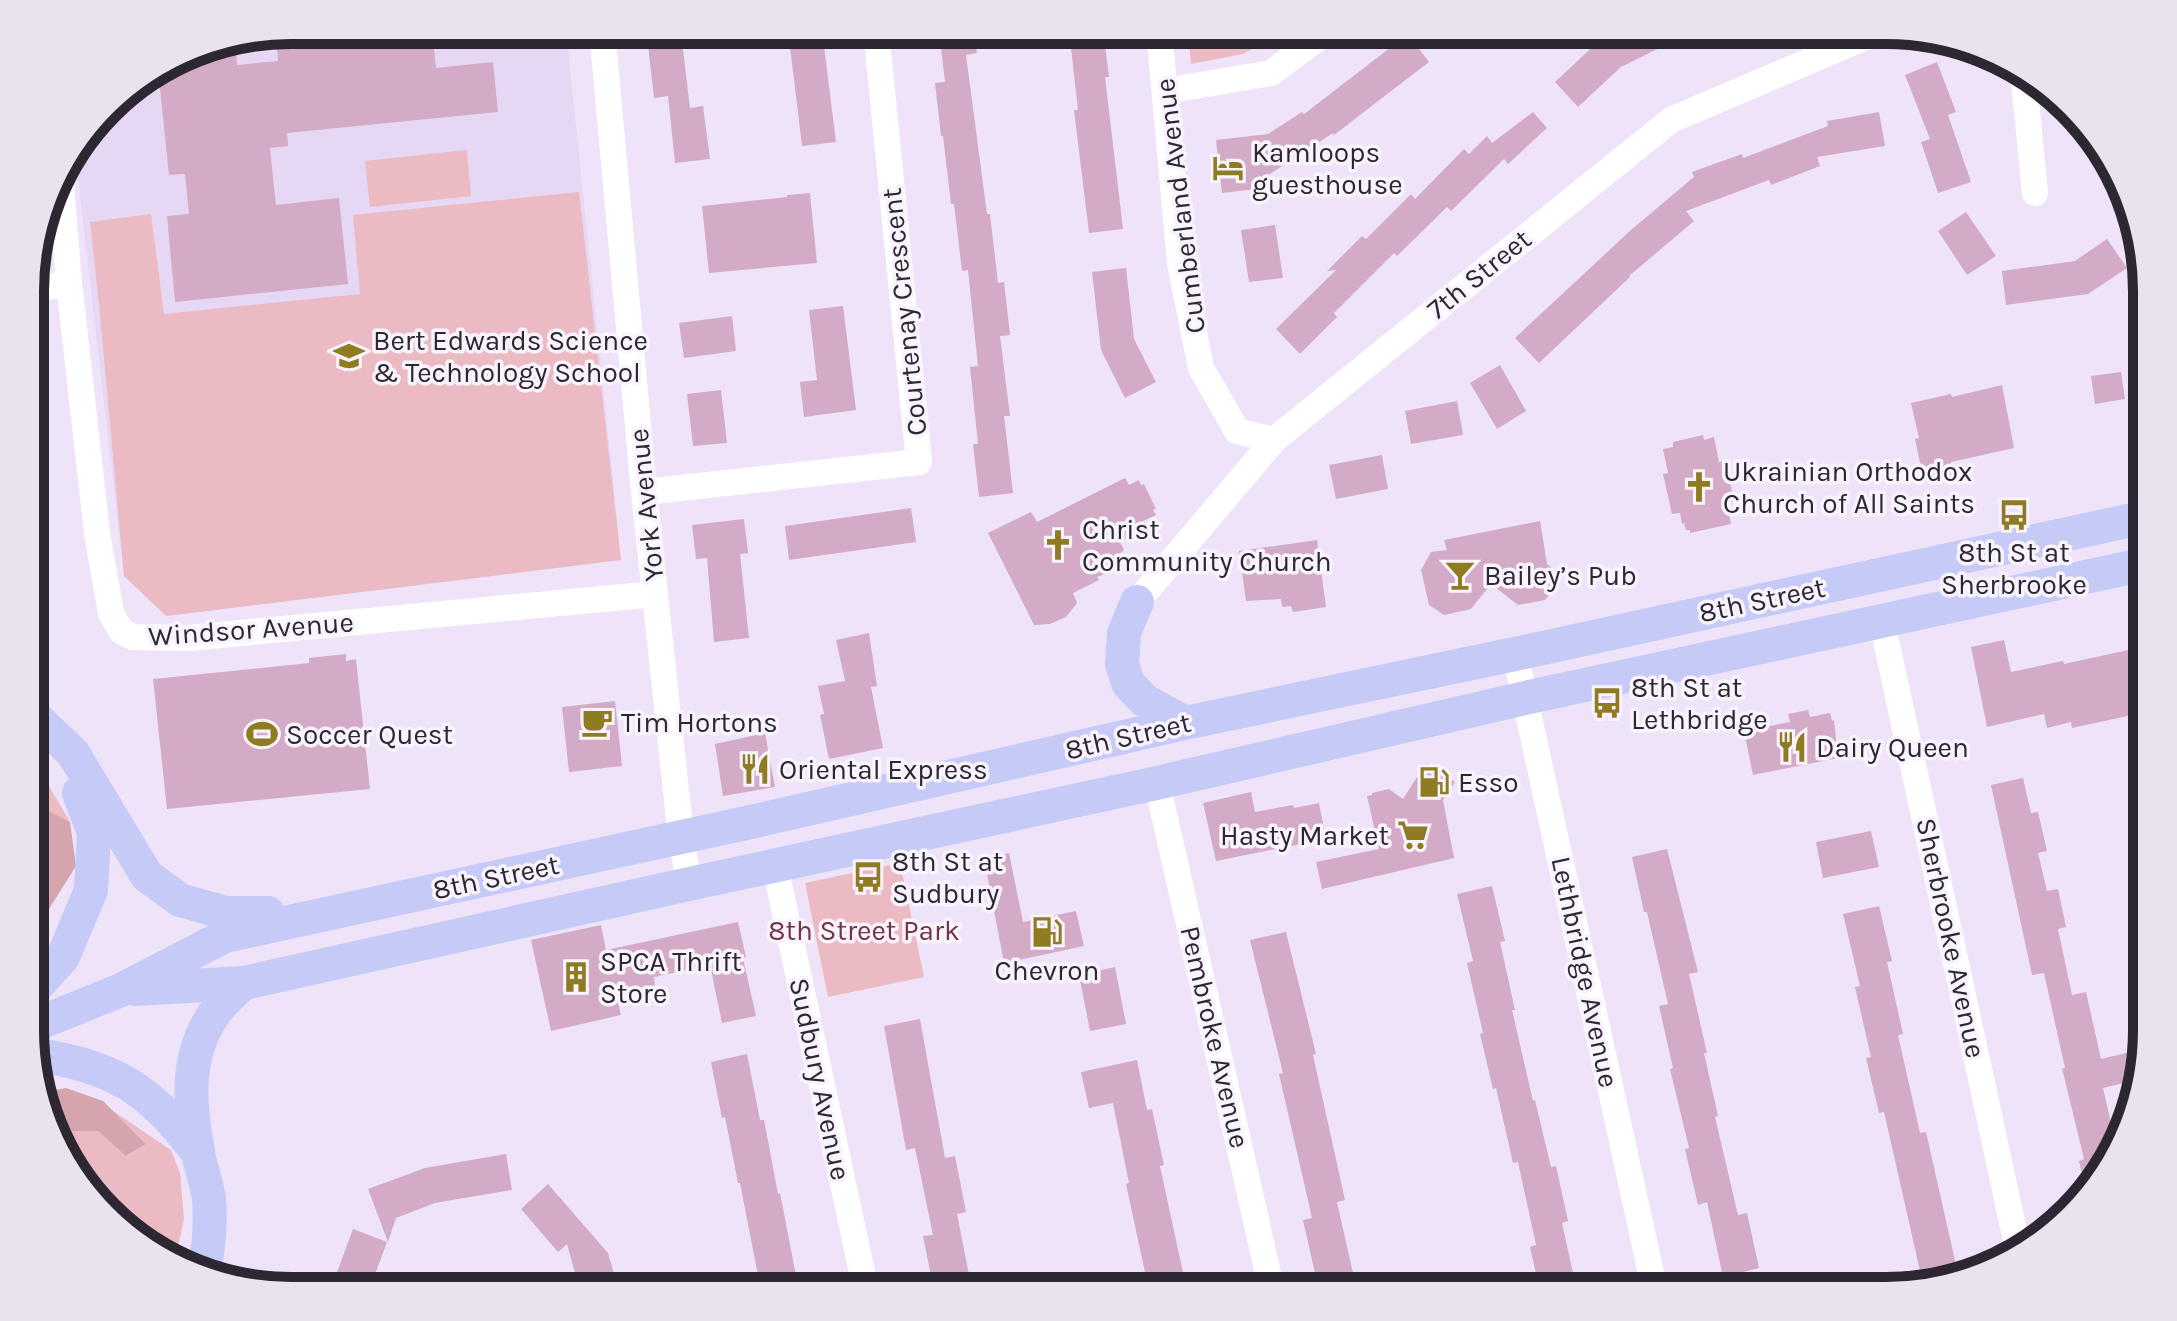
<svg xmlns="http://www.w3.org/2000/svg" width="2177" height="1321" font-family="Karla,sans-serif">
<rect width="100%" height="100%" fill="#efe3fa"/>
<path fill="#e6d7f4" d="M291 30H566L621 560 166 616 124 576 75 152 118 95 191 50Z"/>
<path fill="#ecbac2" d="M291 30H377L246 42 245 39Z
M1188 30H1286L1243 54 1191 64Z
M467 150 471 196 370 207 365 161Z
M579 192 621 560 166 616 124 576 99 304 90 222 151 214 164 314 360 294 353 215Z
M32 764 49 786 70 822 40 807 32 810Z
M900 863 924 977 828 997 805 883Z
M113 1111 171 1150 180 1173 184 1219 175 1260 146 1247 74 1175 57 1131H98L127 1156 146 1144Z"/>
<path fill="#d6a4ac" d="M39 806 70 822 76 866 44 917 32 932V810Z
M66 1088 103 1101 146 1144 126 1156 98 1131H57L43 1092Z"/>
<path fill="#d3abc6" d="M788 30H822L836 142 802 146Z
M939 30H974L977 53 966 55 987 214H990L998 283 1004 282 1010 335 1000 336 1010 416H1004L1013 493 979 497 973 444H978L970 367 978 366 968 270 962 271 954 204H951L943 136H941L935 83 945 82Z
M1069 30H1103L1109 77H1105L1123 229 1089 233 1074 110H1078Z
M1619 30H1696L1621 67 1578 107 1555 82 1601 39Z
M432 32 436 68 493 62 498 112 287 133 288 146 270 148 276 205 339 198 348 284 175 302 167 216 189 214 185 174 169 175 159 78 171 77 170 63 191 50 235 41 237 65 278 61 277 48Z
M1408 34 1429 62 1334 135 1333 133 1256 183 1257 189 1222 193 1216 140 1268 134 1302 112 1304 114Z
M682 41 690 108 703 106 710 159 675 163 668 96 654 98 648 45Z
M1937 62 1956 112 1948 115 1971 182 1938 193 1921 142 1930 139 1905 75Z
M1533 112 1547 128 1508 164 1504 159 1451 211 1447 207 1397 256 1394 253 1334 313 1337 317 1300 354 1276 329 1336 270 1327 271 1362 236 1366 239 1411 194 1415 199 1464 149 1469 154 1487 136 1492 143Z
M1879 112 1885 146 1817 157 1820 166 1771 185 1769 180 1686 211 1694 221 1629 276 1630 277 1539 363 1515 338 1632 229 1694 177 1692 172 1742 154 1743 158 1828 126 1827 121Z
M810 193 817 263 709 273 702 206 787 197V195Z
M1966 212 1996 256 1967 275 1938 231Z
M1275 225 1283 278 1249 282 1241 230Z
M2107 239 2127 268 2088 294 2006 305 2002 271 2075 261Z
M1126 268 1134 339 1156 382 1125 398 1101 350 1092 272Z
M843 306 856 410 804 417 800 382 817 380 809 310Z
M732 316 736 351 684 358 679 323Z
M1500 365 1526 411 1497 429 1470 383Z
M2121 372 2125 399 2095 404 2091 376Z
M2002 385 2014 448 1951 462 1954 475 1924 482 1915 439 1919 438 1911 403 1951 394 1952 397Z
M721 390 727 443 693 446 687 394Z
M1457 401 1463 435 1411 444 1405 411Z
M1703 435 1704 440 1714 437 1719 462 1726 461 1734 501 1727 503 1731 524 1690 533V530H1686L1684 523 1682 524 1680 513 1672 514 1663 474 1668 473 1663 449 1673 447V442Z
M1382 455 1388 489 1336 499 1329 465Z
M1125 478 1129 485 1139 480 1141 485 1144 484 1156 509 1153 510 1156 515 1141 522 1138 534 1120 542 1124 550 1102 570 1105 574 1097 577 1099 580 1073 593 1077 603 1066 617 1050 624 1034 625 988 533 1031 512 1037 522Z
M911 508 916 542 789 560 785 526Z
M744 519 748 553 740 554 749 638 714 642 707 558 696 559 692 525Z
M1540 521 1547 564 1551 567 1554 589 1545 600 1518 605 1491 584 1471 609 1444 615 1429 605 1421 570 1431 552 1447 550 1444 540Z
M1317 540 1326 607 1293 612 1291 606 1282 607 1281 599 1246 601 1239 551Z
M869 633 877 686 871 687 883 748 829 759 820 715 824 714 818 686 845 681 836 640Z
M2004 640 2011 672 2063 661 2064 664 2142 647 2146 668V712L2072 728 2071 722 2047 728 2044 714 1987 727 1971 647Z
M346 654V661L356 659 370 789 167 809 153 679 309 663V658Z
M615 701 622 766 569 772 562 707Z
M1808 710 1810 717 1830 713 1832 721 1834 720 1838 758 1753 775 1744 731 1790 722 1788 714Z
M765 733 775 787 723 796 715 744Z
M1426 763 1455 782 1443 800 1454 858 1322 889 1316 862 1379 849 1367 796 1372 795V793L1389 789 1403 799Z
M2023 778 2031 813 2038 812 2047 851 2038 853 2047 891 2058 889 2066 927 2058 929 2072 995 2086 992 2101 1059 2146 1048 2136 1080 2103 1088 2115 1140 2103 1175 2086 1191 2079 1161 2084 1159 2062 1068H2065L2044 973 2032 975 1991 785Z
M1251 792 1255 812 1293 805 1294 808 1319 803 1326 839 1216 861 1203 803Z
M1871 831 1879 867 1823 878 1816 842Z
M1667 849 1698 972 1689 974 1707 1053H1704L1718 1116 1715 1117 1738 1215 1747 1213 1759 1268 1723 1277 1707 1202 1698 1205 1685 1149 1689 1148 1670 1069 1673 1068 1659 1006 1668 1004 1647 912H1644L1632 857Z
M1009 853 1023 922 1076 911 1084 946 1004 963 984 858Z
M1492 886 1505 941 1500 942 1515 1010H1512L1533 1101 1535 1100 1551 1167 1556 1166 1568 1221 1562 1223 1577 1291H1540L1530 1247 1536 1245 1518 1162 1513 1163 1496 1088 1493 1089 1480 1034 1483 1033 1467 963 1473 961 1457 894Z
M1879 906 1892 961 1887 962 1903 1034 1898 1035 1920 1133 1926 1132 1958 1274 1923 1284 1884 1112 1879 1113 1866 1058 1871 1057 1855 987 1860 986 1843 914Z
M738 922 746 957 743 958 756 1016 722 1023 710 965 654 977 655 986 616 994 621 1015 551 1031 531 940 601 925 606 950Z
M1286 932 1316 1054 1313 1055 1345 1200 1337 1202 1357 1291H1319L1303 1220 1312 1218 1279 1074 1283 1073 1250 940Z
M1115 967 1126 1024 1090 1031 1079 975Z
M920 1019 945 1158 955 1156 966 1212 957 1214 971 1285 945 1291H934L923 1236 933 1235 915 1148 906 1150 884 1026Z
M747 1054 760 1120H764L778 1194 780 1193 799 1291H761L740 1183H738L725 1117 722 1118 711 1062Z
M1137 1060 1147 1110 1152 1109 1164 1165 1160 1166 1187 1291H1149L1126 1184 1129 1183 1113 1103 1089 1108 1081 1072Z
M506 1154 512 1190 435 1203 396 1218 388 1242 368 1189 425 1168Z
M548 1184 608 1253 619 1291H580L567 1244 558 1252 521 1209Z
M353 1229 387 1242 369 1291H355L333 1283Z"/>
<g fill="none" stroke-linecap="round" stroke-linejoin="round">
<path stroke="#fff" stroke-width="26" d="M602 30 644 492 681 837 689 884
M1159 30 1180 263 1201 368 1237 431 1274 440
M2023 70 2035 193
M1165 91 1271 73 1329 30
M60 172 69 283 97 533 111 613 121 631 133 637 188 638 655 594
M32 290 69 283
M644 492 919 462 876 30
M1137 602 1274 440 1671 120 1882 30
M1882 622 2019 1254
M1515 654 1655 1291
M1157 783 1272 1291
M775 866 866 1291
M459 1287 463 1291"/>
<path stroke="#c5caf7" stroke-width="34" d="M1137 602 1124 633 1122 664 1128 683 1144 700 1185 723
M32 714 73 753 147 876 180 900 226 913H268
M134 989 244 983 689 884 1157 783 1525 698 2146 564
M32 991 63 957 91 890 94 833 79 793
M32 1026 121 990 225 936 764 819 1185 723 1515 654 2146 517
M32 1054C112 1066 149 1087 197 1152
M203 1273C209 1249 211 1224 209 1199 207 1183 200 1167 198 1151 188 1100 185 1047 221 1005 228 997 236 990 244 983"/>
</g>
<defs>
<symbol id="hotel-bare" viewBox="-9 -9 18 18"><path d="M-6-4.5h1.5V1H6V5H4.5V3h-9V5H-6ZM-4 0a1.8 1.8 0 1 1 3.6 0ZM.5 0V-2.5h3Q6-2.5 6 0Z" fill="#8f7b21" stroke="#f8f3fd" stroke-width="2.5" paint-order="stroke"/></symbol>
<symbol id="school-bare" viewBox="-9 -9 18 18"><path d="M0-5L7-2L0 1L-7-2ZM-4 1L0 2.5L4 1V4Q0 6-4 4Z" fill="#8f7b21" stroke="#f8f3fd" stroke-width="2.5" paint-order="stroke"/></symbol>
<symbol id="church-bare" viewBox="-9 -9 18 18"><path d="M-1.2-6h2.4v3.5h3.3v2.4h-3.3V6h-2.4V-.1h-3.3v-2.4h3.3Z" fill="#8f7b21" stroke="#f8f3fd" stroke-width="2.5" paint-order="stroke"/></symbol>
<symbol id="bus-bare" viewBox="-9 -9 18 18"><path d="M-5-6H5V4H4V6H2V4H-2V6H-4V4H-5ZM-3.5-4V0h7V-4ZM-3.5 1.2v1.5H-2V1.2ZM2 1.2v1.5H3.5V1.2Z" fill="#8f7b21" stroke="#f8f3fd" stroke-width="2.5" paint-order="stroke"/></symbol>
<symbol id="bar-bare" viewBox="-9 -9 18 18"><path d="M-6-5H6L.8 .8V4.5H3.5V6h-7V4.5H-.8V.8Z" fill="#8f7b21" stroke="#f8f3fd" stroke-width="2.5" paint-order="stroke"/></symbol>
<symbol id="cafe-bare" viewBox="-9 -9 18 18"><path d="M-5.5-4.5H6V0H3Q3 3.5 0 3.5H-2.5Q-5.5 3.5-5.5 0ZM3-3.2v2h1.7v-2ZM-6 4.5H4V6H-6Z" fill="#8f7b21" stroke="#f8f3fd" stroke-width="2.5" paint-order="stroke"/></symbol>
<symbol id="stadium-bare" viewBox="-9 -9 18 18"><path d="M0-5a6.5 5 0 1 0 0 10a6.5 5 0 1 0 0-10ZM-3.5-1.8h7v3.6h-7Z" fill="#8f7b21" stroke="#f8f3fd" stroke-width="2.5" paint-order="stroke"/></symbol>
<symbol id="restaurant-bare" viewBox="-9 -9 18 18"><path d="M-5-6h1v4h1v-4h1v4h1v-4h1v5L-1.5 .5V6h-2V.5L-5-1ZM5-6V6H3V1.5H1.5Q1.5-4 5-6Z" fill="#8f7b21" stroke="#f8f3fd" stroke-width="2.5" paint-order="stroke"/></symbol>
<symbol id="fuel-bare" viewBox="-9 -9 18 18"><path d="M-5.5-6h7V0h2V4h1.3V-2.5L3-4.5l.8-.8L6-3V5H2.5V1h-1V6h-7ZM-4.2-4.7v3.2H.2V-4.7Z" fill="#8f7b21" stroke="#f8f3fd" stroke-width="2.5" paint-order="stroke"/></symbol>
<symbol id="supermarket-bare" viewBox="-9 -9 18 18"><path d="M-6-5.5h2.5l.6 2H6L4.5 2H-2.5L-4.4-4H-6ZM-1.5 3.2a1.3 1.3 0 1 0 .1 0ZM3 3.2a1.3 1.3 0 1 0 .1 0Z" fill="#8f7b21" stroke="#f8f3fd" stroke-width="2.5" paint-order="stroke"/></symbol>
<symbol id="building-bare" viewBox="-9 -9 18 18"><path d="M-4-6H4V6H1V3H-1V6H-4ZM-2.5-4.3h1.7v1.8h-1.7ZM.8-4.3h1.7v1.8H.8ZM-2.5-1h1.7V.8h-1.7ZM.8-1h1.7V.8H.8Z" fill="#8f7b21" stroke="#f8f3fd" stroke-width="2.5" paint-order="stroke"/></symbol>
</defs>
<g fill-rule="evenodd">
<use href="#hotel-bare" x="1206" y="146" width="44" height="44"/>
<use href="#school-bare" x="327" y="334" width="44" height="44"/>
<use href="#church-bare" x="1677" y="465" width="44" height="44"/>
<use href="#bus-bare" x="1992" y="493" width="44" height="44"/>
<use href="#church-bare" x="1036" y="523" width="44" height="44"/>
<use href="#bar-bare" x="1438" y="553" width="44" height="44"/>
<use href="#bus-bare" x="1585" y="681" width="44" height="44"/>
<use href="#cafe-bare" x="575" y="700" width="44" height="44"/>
<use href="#stadium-bare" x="240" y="712" width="44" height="44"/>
<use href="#restaurant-bare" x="1770" y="725" width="44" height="44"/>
<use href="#restaurant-bare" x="733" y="747" width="44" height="44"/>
<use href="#fuel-bare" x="1412" y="760" width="44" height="44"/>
<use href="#supermarket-bare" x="1391" y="813" width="44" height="44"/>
<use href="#bus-bare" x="846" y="855" width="44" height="44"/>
<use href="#fuel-bare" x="1025" y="910" width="44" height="44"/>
<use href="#building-bare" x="554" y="955" width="44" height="44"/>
</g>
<g text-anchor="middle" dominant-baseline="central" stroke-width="7" stroke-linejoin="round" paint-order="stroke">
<g font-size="28" fill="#2c2730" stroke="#f8f3fd" text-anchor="start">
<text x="1252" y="152">Kamloops<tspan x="1252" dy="32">guesthouse</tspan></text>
<text x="373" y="340">Bert Edwards Science<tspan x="373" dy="32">&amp; Technology School</tspan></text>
<text x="1723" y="471">Ukrainian Orthodox<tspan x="1723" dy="32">Church of All Saints</tspan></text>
<text x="1082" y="529">Christ<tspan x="1082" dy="32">Community Church</tspan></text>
<text x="2014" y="552" text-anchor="middle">8th St at<tspan x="2014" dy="32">Sherbrooke</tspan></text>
<text x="1484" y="575">Bailey’s Pub</text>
<text x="1631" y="687">8th St at<tspan x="1631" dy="32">Lethbridge</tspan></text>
<text x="621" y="722">Tim Hortons</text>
<text x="286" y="734">Soccer Quest</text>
<text x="1816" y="747">Dairy Queen</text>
<text x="779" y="769">Oriental Express</text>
<text x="1458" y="782">Esso</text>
<text x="1389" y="835" text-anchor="end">Hasty Market</text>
<text x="892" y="861">8th St at<tspan x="892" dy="32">Sudbury</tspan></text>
<text x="600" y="961">SPCA Thrift<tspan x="600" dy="32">Store</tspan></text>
<text x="1047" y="970" text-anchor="middle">Chevron</text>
</g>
<g font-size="28" fill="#2c2730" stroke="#f8f3fd">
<text transform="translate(1180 206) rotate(-97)">Cumberland Avenue</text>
<text transform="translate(1479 274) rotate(-39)">7th Street</text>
<text transform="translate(904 312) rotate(-96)">Courtenay Crescent</text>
<text transform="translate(646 505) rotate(-96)">York Avenue</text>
<text transform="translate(1762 600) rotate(-12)">8th Street</text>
<text transform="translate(251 629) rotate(-4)">Windsor Avenue</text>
<text transform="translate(1128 736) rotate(-13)">8th Street</text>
<text transform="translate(496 877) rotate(-12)">8th Street</text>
<text transform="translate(1951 938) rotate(78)">Sherbrooke Avenue</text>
<text transform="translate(1585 972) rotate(78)">Lethbridge Avenue</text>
<text transform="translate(1215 1037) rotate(77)">Pembroke Avenue</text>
<text transform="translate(820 1079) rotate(78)">Sudbury Avenue</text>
</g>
<g font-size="28" fill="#733443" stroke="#f8f3fd">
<text x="864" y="930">8th Street Park</text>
</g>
</g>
<path d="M0 0H2177V1321H0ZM291 44H1886A247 247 0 0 1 2133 291V1030A247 247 0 0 1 1886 1277H291A247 247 0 0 1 44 1030V291A247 247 0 0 1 291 44Z" fill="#e8e3ed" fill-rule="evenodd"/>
<path fill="none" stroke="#2c2730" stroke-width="10" d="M291 44H1886A247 247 0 0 1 2133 291V1030A247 247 0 0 1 1886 1277H291A247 247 0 0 1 44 1030V291A247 247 0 0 1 291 44Z"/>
</svg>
